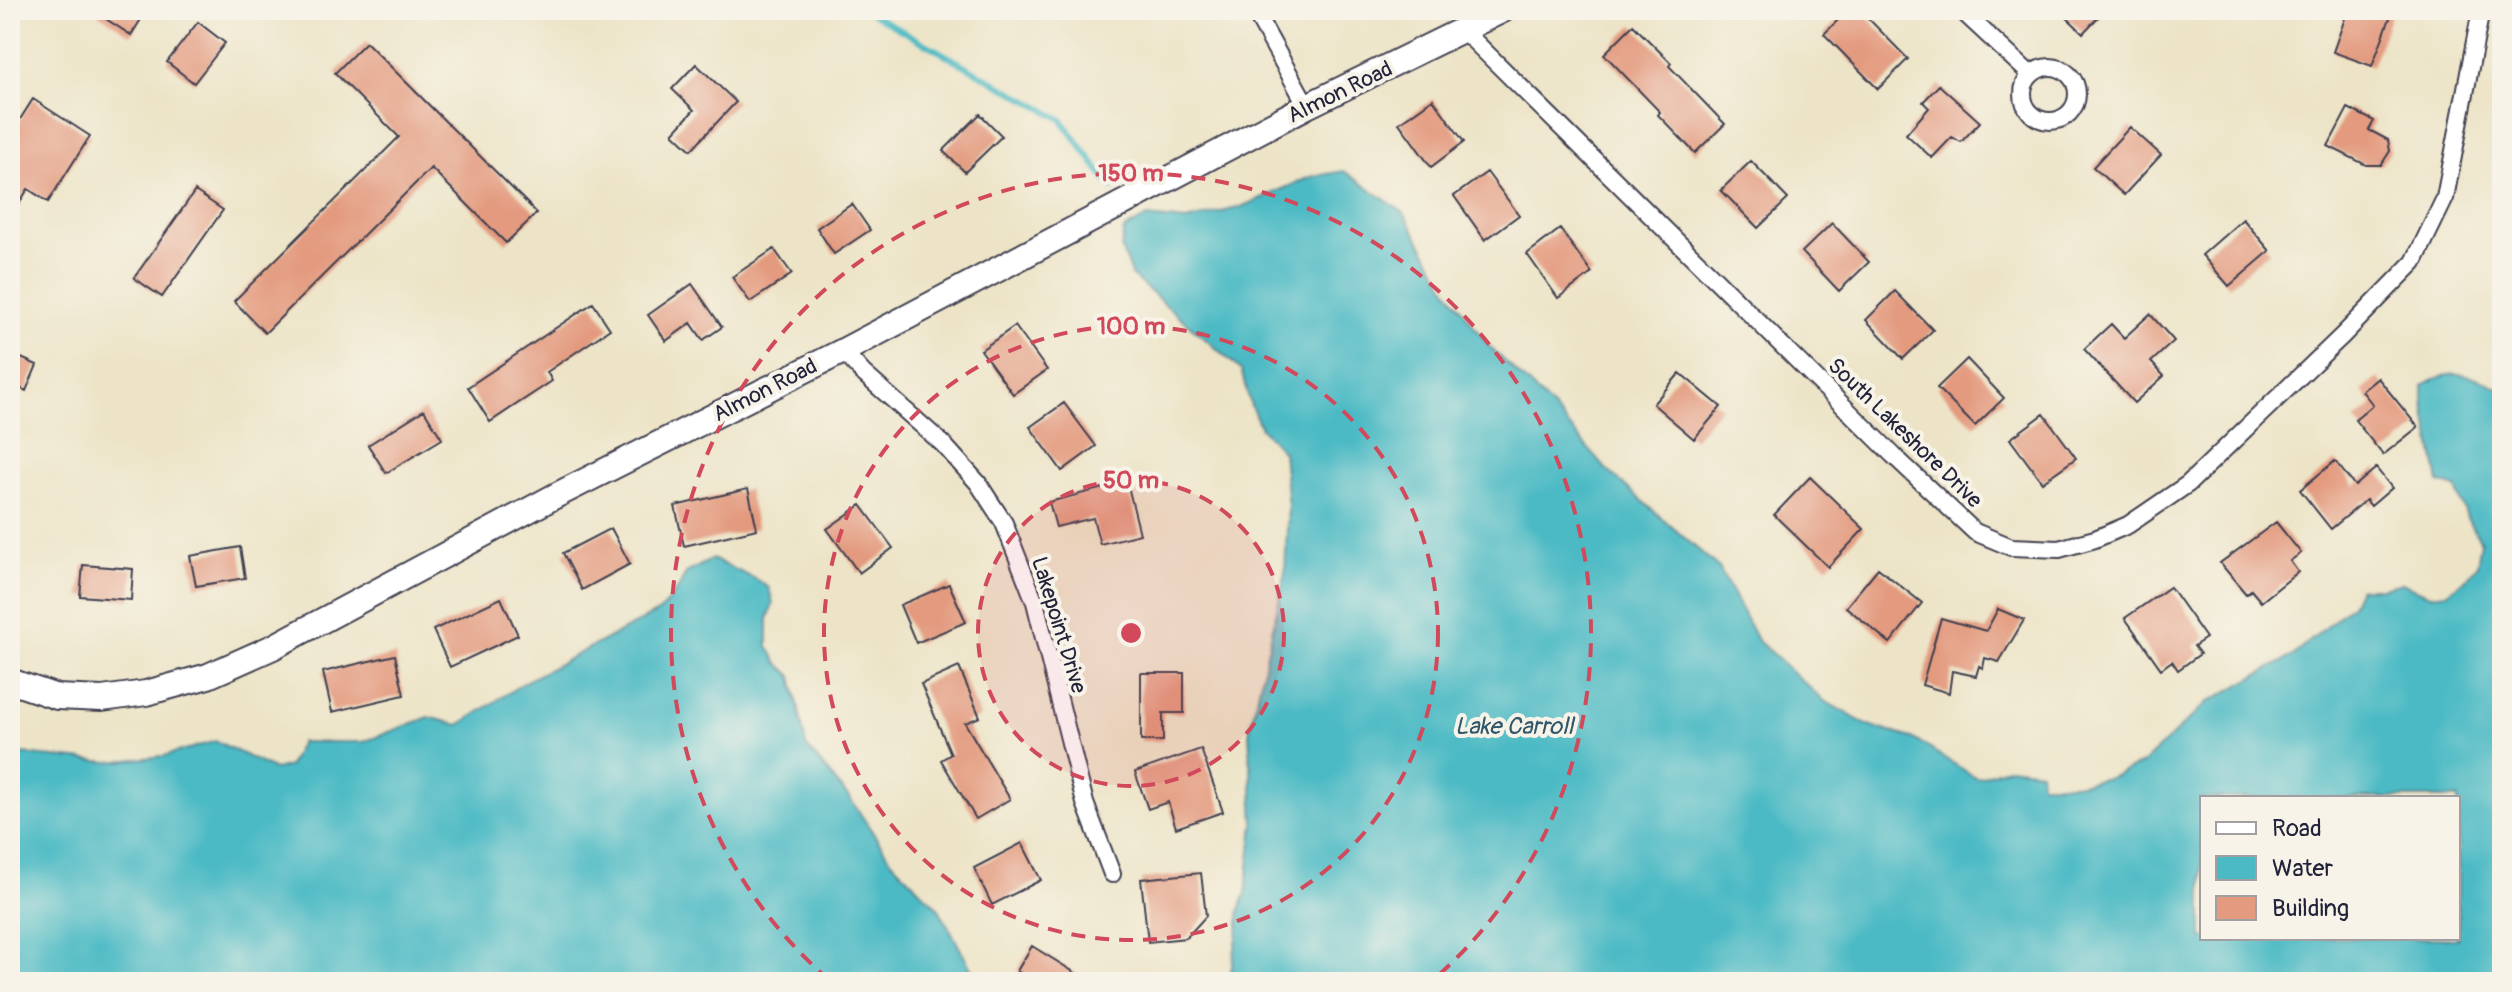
<svg xmlns="http://www.w3.org/2000/svg" width="2512" height="992" font-family="Pangolin,sans-serif">
<rect width="100%" height="100%" fill="#f7f3e8"/>
<filter id="ink" filterUnits="userSpaceOnUse"><feTurbulence type="fractalNoise" baseFrequency=".0125" numOctaves="2"/><feDisplacementMap in="SourceGraphic" scale="16" xChannelSelector="R" yChannelSelector="G"/><feConvolveMatrix kernelMatrix="1 2 1 2 8 2 1 2 1" color-interpolation-filters="sRGB"/></filter>
<filter id="wash" filterUnits="userSpaceOnUse"><feTurbulence type="fractalNoise" baseFrequency=".006" numOctaves="4" result="noise"/><feDisplacementMap in="SourceGraphic" scale="32" xChannelSelector="R" yChannelSelector="G"/><feGaussianBlur stdDeviation="1.8" result="paint"/><feColorMatrix in="noise" values="0 0 0 0 0 0 0 0 0 0 0 0 0 0 0 0 0 1.4 0 .05"/><feComposite in="paint" operator="in"/></filter>
<g filter="url(#wash)">
<rect width="100%" height="100%" fill="#ede4c7"/>
<path fill="#4cbac4" stroke="#376e80" stroke-width="2" fill-rule="evenodd" d="M1344 171 1404 213 1447 288 1486 343 1552 407 1607 470 1719 568 1757 640 1823 700 1869 726 1912 738 1977 778 2009 767 2040 771 2041 784H2074L2109 778 2142 764 2208 702 2293 656 2351 605 2359 588H2382L2402 583 2430 595 2446 593 2467 578 2477 565 2481 542 2467 518 2456 488 2439 483 2423 398V385C2455 366 2473 374 2502 390V982H1229L1239 926V912L1246 893 1254 823 1249 733 1285 574 1288 506 1283 452 1261 428 1251 406 1241 370 1131 275 1121 247 1124 230 1147 217 1186 221 1241 207 1310 177ZM2202 798H2458V938H2202Z
M712 559 756 579 769 588 773 604 768 619V646L777 662 792 676 806 746 851 800 892 861 939 909 978 982H10V753L109 762 164 756 216 741 275 770 289 766 301 742H363L429 717 459 725 528 680 660 611 678 589 686 573Z"/>
<g fill="none" stroke-linecap="round" stroke-linejoin="round">
<path stroke="#4cbac4" stroke-width="6" d="M865 10 1061 119 1112 188"/>
</g>
<g id="blocks">
<path fill="#e39a7e" d="M92 10H147L131 35Z
M1848 10H1860L1908 59 1878 89 1824 34Z
M2059 10H2105L2083 33Z
M2348 10H2393L2372 66 2333 52Z
M198 22 225 43 194 83 167 62Z
M1633 25 1671 63 1669 66 1725 124 1695 153 1658 115 1660 112 1604 54Z
M366 42 537 213 506 243 431 168 265 333 234 301 399 137 335 73Z
M696 64 736 102 691 150 673 133 694 110 672 89Z
M1939 85 1980 122 1961 142 1952 137 1932 158 1906 134 1929 108 1923 102Z
M33 99 90 136 48 202 28 189 10 218V135Z
M1433 99 1464 142 1431 167 1399 123Z
M2348 108 2374 121 2369 130 2388 140 2390 151 2381 165H2366L2328 146Z
M980 114 1002 136 965 172 943 151Z
M2130 127 2161 155 2124 195 2093 167Z
M1751 161 1788 199 1758 228 1721 190Z
M1487 172 1519 215 1485 240 1454 196Z
M195 191 223 210 162 297 134 278Z
M852 204 870 230 834 254 817 228Z
M2243 219 2270 251 2229 286 2202 255Z
M1832 223 1869 262 1839 291 1802 252Z
M1560 229 1592 273 1558 298 1527 254Z
M774 249 792 274 750 302 732 277Z
M692 284 722 327 703 340 691 323 666 341 648 315Z
M1895 291 1933 330 1903 359 1866 320Z
M593 303 610 329 547 372 552 381 490 422 468 387Z
M2150 314 2174 341 2151 362 2164 376 2134 403 2084 349 2111 324 2124 338Z
M1015 326 1047 370 1013 394 981 350Z
M10 353 37 365 26 391 10 383Z
M1967 359 2004 398 1975 426 1937 388Z
M1680 373 1721 407 1694 439 1653 404Z
M2378 378 2418 427 2383 455 2355 420 2373 405 2362 391Z
M1064 403 1096 446 1062 471 1030 427Z
M424 410 442 439 386 473 368 445Z
M2044 414 2076 458 2042 482 2010 439Z
M2335 461 2355 486 2376 468 2392 488 2371 506 2366 500 2331 529 2300 490Z
M1810 477 1864 529 1828 567 1774 515Z
M1127 482 1140 534 1100 544 1093 518 1056 527 1049 502Z
M748 489 757 529 684 546 675 506Z
M861 505 893 548 859 573 827 529Z
M2276 522 2301 553 2290 561 2298 572 2261 602 2251 590 2246 594 2220 563Z
M611 528 630 564 582 590 563 553Z
M240 547 245 578 196 586 190 556Z
M83 565 133 569 131 600 80 596Z
M1878 568 1922 603 1890 643 1846 607Z
M949 584 966 622 916 643 900 605Z
M2170 587 2206 638 2194 646 2200 654 2178 670 2172 661 2161 669 2125 618Z
M501 598 518 635 450 667 433 630Z
M1998 609 2024 620 1999 662 1985 658 1983 668 1979 666 1976 676 1952 671 1949 693 1922 685 1941 618 1986 631Z
M395 655 404 695 332 712 323 672Z
M959 667 980 717 965 723 1010 799 976 819 941 760 951 754 921 684Z
M1141 673H1184V713H1163V741H1141Z
M1201 749 1223 812 1176 828 1168 802 1148 809 1135 772Z
M1022 843 1041 880 992 905 974 868Z
M1201 873 1206 916 1186 938 1148 942 1141 879Z
M1032 946 1090 982H1035L1017 971Z"/>
</g>
</g>
<g filter="url(#ink)">
<use href="#blocks" fill-opacity="0" stroke="#403f50" stroke-width="2"/>
<g fill="none" stroke-linecap="round" stroke-linejoin="round">
<defs>
<path id="street" d="M1254 10 1307 106
M1961 10 2031 75
M1464 31 1894 456 1975 532 2011 547 2059 549 2095 539 2128 525 2188 484 2343 335 2414 262 2445 198 2481 10
M2023 94a27 27 0 1 1 54 0a27 27 0 1 1-54 0Z
M843 351 863 373 943 444 978 483 1004 523 1035 602 1085 803 1112 874"/>
<path id="secondary" d="M10 681 57 697 102 699 146 693 208 676 273 647 557 495 843 351 1307 106 1503 10"/>
</defs>
<use href="#street" stroke="#403f50" stroke-width="20"/>
<use href="#secondary" stroke="#403f50" stroke-width="28"/>
<use href="#street" stroke="#fff" stroke-width="16"/>
<use href="#secondary" stroke="#fff" stroke-width="24"/>
</g>
</g>
<circle cx="1131" cy="633" r="153" fill="#d1495b" fill-opacity=".12"/>
<g fill="none" stroke="#d1495b" stroke-width="4" stroke-dasharray="14 10">
<circle cx="1131" cy="633" r="153"/>
<circle cx="1131" cy="633" r="307"/>
<path d="M829 980A460 460 0 1 1 1433 980"/>
</g>
<g text-anchor="middle" dominant-baseline="central" stroke-width="8" stroke-linejoin="round" paint-order="stroke">
<g font-size="22" fill="#22223b" stroke="#f7f3e8">
<text transform="translate(1340 92) rotate(-26)">Almon Road</text>
<text transform="translate(765 390) rotate(-27)">Almon Road</text>
<text transform="translate(1905 433) rotate(44)">South Lakeshore Drive</text>
<text transform="translate(1059 625) rotate(73)">Lakepoint Drive</text>
</g>
<g font-size="24" font-style="italic" fill="#31576b" stroke="#f7f3e8">
<text x="1514" y="726">Lake Carroll</text>
</g>
</g>
<circle cx="1131" cy="633" r="12" fill="#d1495b" stroke="#f7f3e8" stroke-width="4"/>
<g font-size="24" text-anchor="middle" font-weight="bold" fill="#d1495b" stroke="#f7f3e8" stroke-width="8" stroke-linejoin="round" paint-order="stroke">
<text x="1131" y="181">150 m</text>
<text x="1131" y="334">100 m</text>
<text x="1131" y="488">50 m</text>
</g>
<rect width="2512" height="992" fill="none" stroke="#f7f3e8" stroke-width="40"/>
<rect x="2200" y="796" width="260" height="144" fill="#f7f3e8" stroke="#a29fa3" stroke-width="2"/>
<rect x="2216" y="822" width="40" height="12" fill="#ffffff" stroke="#a29fa3" stroke-width="2"/>
<text x="2272" y="836" font-size="24" fill="#22223b">Road</text>
<rect x="2216" y="856" width="40" height="24" fill="#4cbac4" stroke="#a29fa3" stroke-width="2"/>
<text x="2272" y="876" font-size="24" fill="#22223b">Water</text>
<rect x="2216" y="896" width="40" height="24" fill="#e39a7e" stroke="#a29fa3" stroke-width="2"/>
<text x="2272" y="916" font-size="24" fill="#22223b">Building</text>
</svg>
